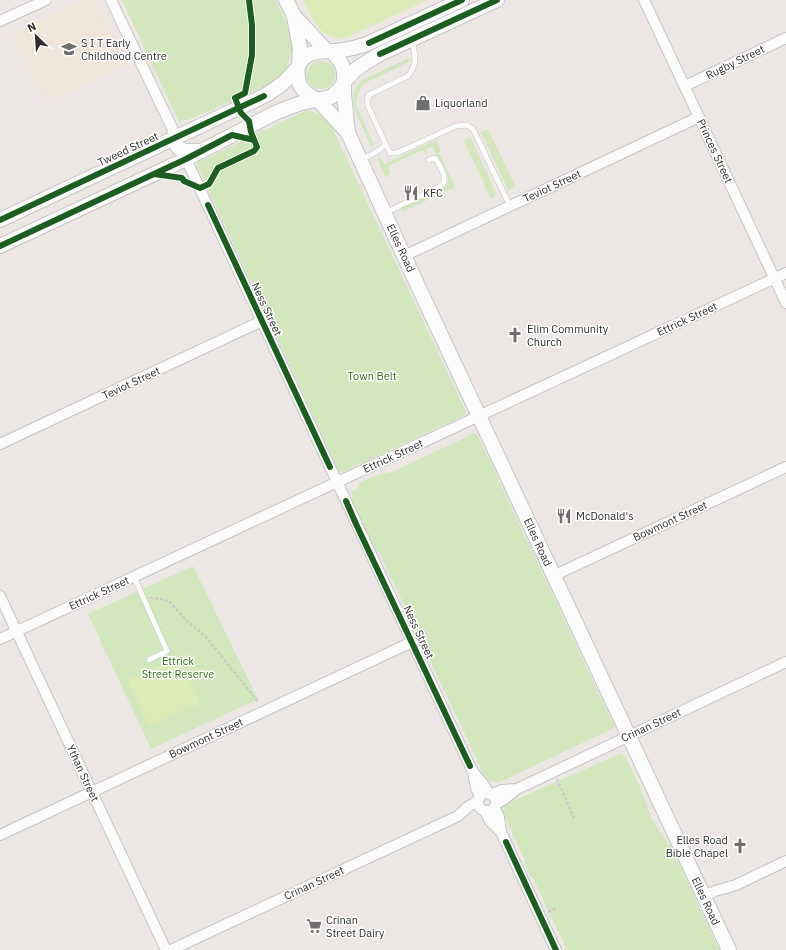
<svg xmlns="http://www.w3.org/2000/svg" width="786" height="950" font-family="'IBM Plex Sans',sans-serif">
<rect width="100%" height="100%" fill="#ece7e4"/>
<path fill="#efe5d8" d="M85 0H95L126 63 45 102 13 35Z"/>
<path fill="#d2e7bc" d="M122 0H276L290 31 293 50 287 65 290 71 281 75 275 82 188 120H184L179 122Z
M409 58 410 61 409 62 363 84C359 90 357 97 356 105L374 145 371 147 354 108 353 100 354 93 358 84 362 80Z
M307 75a14 14 0 1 1 28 0a14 14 0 1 1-28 0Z
M307 110 327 117 467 414 340 473 196 163Z
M488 129 516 187 508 190 481 132Z
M470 137 497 195 491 199 464 141Z
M436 140 441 151 439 152 455 187 402 212 401 208 444 188C446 185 448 183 448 179 447 171 436 154 432 146L426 149 427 155H426L423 150 388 166 391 172 390 174 386 178 377 159 380 157 384 164Z
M475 433 479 438 614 726 612 729 498 783 486 779 379 552 373 549 350 502 353 496 351 492 357 489 360 482 380 474 392 472Z
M193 566 258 699 151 749 88 614Z
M620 754 626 757 641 789 652 821 654 820C659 831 664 840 672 848L719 950H567L533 878C527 873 525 866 524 858L503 812C504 803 506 801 515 800Z"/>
<path fill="#ddebb9" d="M303 0H427L346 38C321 42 312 18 303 0Z
M179 657 200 703 149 727 128 681Z"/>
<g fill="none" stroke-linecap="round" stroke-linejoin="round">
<defs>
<path id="lane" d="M386 145 390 153H397L456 126 467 125 473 129 510 206
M362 159 373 154 386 145 368 106 367 100 369 95 408 76C418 64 415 54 412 41
M385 213 441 186C449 179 440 167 436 159L434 158 429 160
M134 577 167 651 149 660"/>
<path id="street" d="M111 0 172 128 174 138
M644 0 786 303
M0 21 46 0
M685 86 786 38
M186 159 470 766 473 772 476 788 480 797
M404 256 699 117
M0 444 262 321
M553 576 786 467
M0 596 166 950
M0 639 786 273
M473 772 484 785 489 794
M478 802a9 9 0 1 1 18 0a9 9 0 1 1-18 0Z
M491 795 501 790 517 789
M496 804 506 798 517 789 786 662
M494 807 499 817 501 832 556 950
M485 811 490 821 501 832
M0 835 412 642
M703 896 715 891 736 885 786 861
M171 950 458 816 469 806 478 801"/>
<path id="secondary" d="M286 0 294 16 300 49 299 64
M294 16 327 51
M331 51C342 62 345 67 344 82
M298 67C296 84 302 92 316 99
M344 83V95L348 133
M318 100 348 133 404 256 729 950
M174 138C178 155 186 150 201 151
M0 220 264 96C280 87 287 80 298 67 305 47 327 53 342 50 352 49 361 46 369 43L462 0
M0 246 186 159 277 112 301 103 331 97 339 90 344 82 355 70 365 63 380 54 497 0"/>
</defs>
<use href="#lane" stroke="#c5c4c4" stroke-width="6"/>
<use href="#street" stroke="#c5c4c4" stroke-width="12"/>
<use href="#secondary" stroke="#c5c4c4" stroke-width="16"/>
<path stroke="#c8c8c8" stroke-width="2" stroke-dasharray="3 2" stroke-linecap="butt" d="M150 598 161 599 169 601 187 621 206 637 258 702
M557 779 574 818
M548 912 557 908"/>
<use href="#lane" stroke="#fcfbfb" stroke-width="5"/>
<use href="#street" stroke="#fcfbfb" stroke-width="10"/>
<use href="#secondary" stroke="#fcfbfb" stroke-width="14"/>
<defs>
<path id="cycleway" d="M369 43 462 0
M380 54 497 0
M154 174 182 178 184 181 200 188 209 184 218 168 254 151 257 147 251 132 249 121 241 113 235 98 245 93 252 55V25L249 0
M208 205 330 467
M0 220 264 96
M0 246 186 159 232 135 254 140
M346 501 356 524 470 766
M506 842 556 950"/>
</defs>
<use href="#cycleway" stroke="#fff" stroke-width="8"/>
<use href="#cycleway" stroke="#1b5e20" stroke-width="6"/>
</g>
<defs>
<symbol id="school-bare" viewBox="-9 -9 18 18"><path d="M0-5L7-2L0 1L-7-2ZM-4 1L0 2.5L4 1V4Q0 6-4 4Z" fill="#706e6d" stroke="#fff" stroke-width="2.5" paint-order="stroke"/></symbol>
<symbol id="shop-bare" viewBox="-9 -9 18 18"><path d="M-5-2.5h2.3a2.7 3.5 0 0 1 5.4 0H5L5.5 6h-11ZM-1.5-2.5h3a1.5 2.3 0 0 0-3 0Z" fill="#706e6d" stroke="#fff" stroke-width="2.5" paint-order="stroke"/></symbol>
<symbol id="restaurant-bare" viewBox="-9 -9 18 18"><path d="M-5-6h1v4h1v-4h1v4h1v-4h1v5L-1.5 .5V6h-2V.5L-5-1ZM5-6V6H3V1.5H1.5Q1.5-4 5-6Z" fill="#706e6d" stroke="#fff" stroke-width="2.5" paint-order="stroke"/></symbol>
<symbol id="church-bare" viewBox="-9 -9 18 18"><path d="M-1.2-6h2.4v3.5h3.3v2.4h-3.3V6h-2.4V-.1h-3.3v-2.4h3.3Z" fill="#706e6d" stroke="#fff" stroke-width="2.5" paint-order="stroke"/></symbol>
<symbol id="supermarket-bare" viewBox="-9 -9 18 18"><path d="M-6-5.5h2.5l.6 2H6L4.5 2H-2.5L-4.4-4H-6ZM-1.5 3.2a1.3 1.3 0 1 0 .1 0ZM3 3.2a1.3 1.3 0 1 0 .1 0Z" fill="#706e6d" stroke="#fff" stroke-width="2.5" paint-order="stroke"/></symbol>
</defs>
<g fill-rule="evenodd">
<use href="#school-bare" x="58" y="38" width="22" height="22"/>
<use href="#shop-bare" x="412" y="92" width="22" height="22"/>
<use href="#restaurant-bare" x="400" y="182" width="22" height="22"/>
<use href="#church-bare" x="504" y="324" width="22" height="22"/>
<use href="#restaurant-bare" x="553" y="505" width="22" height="22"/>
<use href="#church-bare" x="729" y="835" width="22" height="22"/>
<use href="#supermarket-bare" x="303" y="915" width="22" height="22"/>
</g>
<g text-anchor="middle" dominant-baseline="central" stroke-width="3" stroke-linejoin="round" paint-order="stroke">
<g font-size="11" fill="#2d2d2d" stroke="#fff" text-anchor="start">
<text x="81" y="43">S I T Early<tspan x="81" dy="13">Childhood Centre</tspan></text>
<text x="435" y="103">Liquorland</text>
<text x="423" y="193">KFC</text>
<text x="527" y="329">Elim Community<tspan x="527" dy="13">Church</tspan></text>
<text x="576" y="516">McDonald's</text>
<text x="728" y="840" text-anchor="end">Elles Road<tspan x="728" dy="13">Bible Chapel</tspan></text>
<text x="326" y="920">Crinan<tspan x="326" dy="13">Street Dairy</tspan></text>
</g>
<g font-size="11" fill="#2d2d2d" stroke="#fff">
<text transform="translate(735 62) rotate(-26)">Rugby Street</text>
<text transform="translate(128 149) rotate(-25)">Tweed Street</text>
<text transform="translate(715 151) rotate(65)">Princes Street</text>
<text transform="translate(552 186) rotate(-25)">Teviot Street</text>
<text transform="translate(401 248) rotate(65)">Elles Road</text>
<text transform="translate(267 309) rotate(65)">Ness Street</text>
<text transform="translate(687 319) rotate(-25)">Ettrick Street</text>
<text transform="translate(131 383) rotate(-25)">Teviot Street</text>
<text transform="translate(393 456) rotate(-25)">Ettrick Street</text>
<text transform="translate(670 521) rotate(-25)">Bowmont Street</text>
<text transform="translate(538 542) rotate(65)">Elles Road</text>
<text transform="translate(99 593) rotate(-25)">Ettrick Street</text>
<text transform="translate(419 632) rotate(65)">Ness Street</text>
<text transform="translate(651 725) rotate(-25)">Crinan Street</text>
<text transform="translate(206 738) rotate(-25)">Bowmont Street</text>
<text transform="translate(83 773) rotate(65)">Ythan Street</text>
<text transform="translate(314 883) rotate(-25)">Crinan Street</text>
<text transform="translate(706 901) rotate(65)">Elles Road</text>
</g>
<g font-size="11" fill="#327018" stroke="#fff">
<text x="372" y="376">Town Belt</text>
<text x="178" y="661">Ettrick<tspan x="178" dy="13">Street Reserve</tspan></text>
</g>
</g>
<g transform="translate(36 36) rotate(335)" stroke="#ffffff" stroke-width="3" paint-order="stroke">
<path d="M0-3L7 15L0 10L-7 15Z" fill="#2d2d2d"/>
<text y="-6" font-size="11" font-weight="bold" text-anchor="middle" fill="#2d2d2d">N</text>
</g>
</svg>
